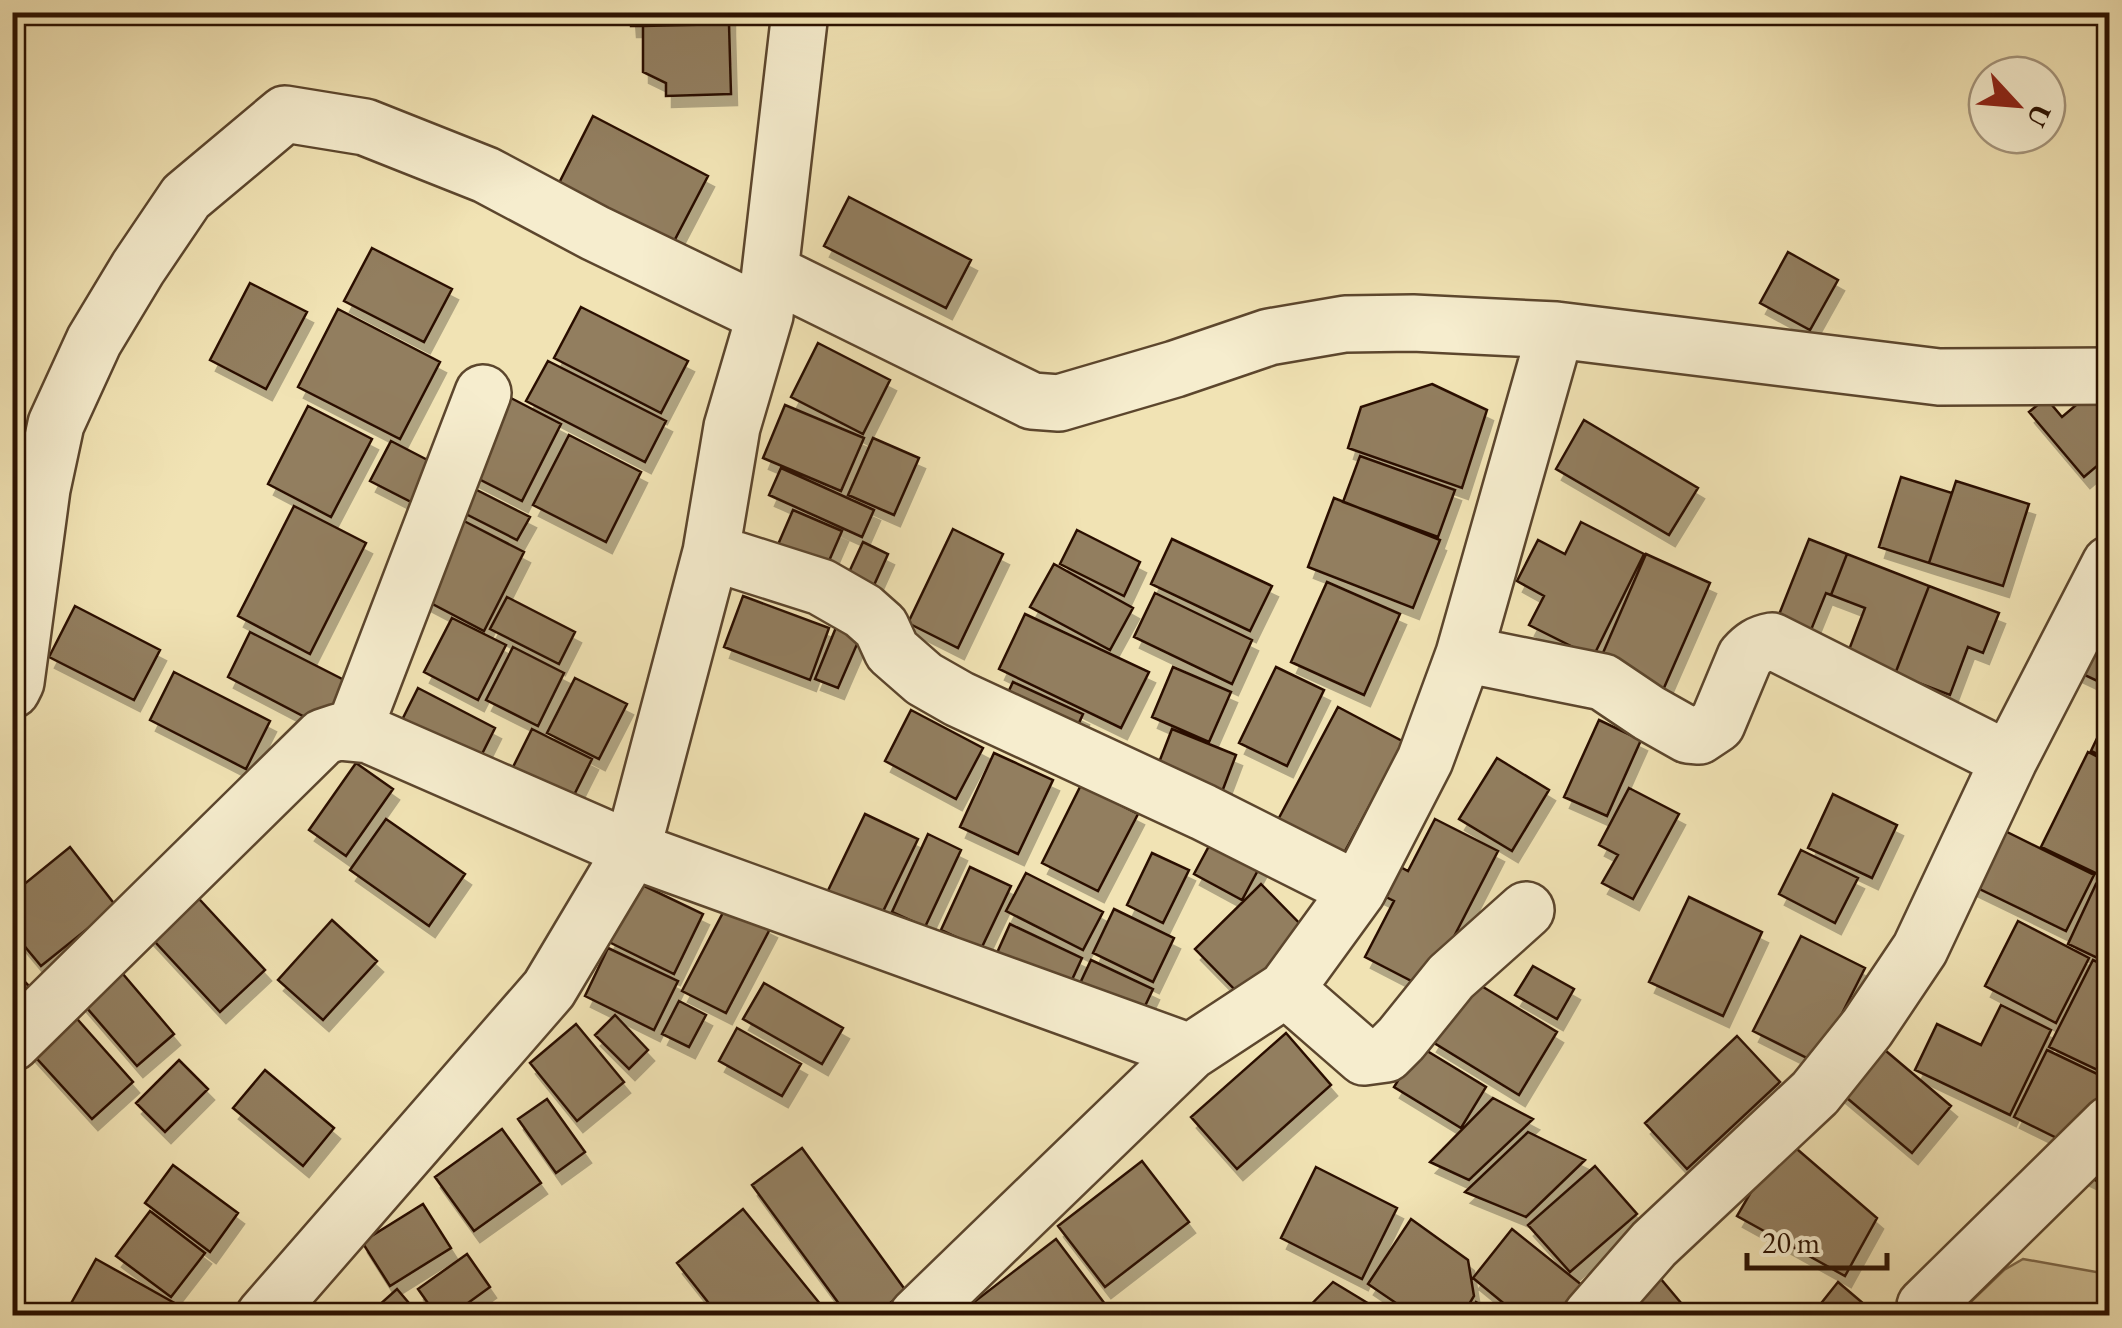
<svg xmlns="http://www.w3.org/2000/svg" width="2122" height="1328" font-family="'EB Garamond',serif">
<defs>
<filter id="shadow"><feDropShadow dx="6" dy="11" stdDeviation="0" flood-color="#0004"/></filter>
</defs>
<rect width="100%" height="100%" fill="#f1e3b4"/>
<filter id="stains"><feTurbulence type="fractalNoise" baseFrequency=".002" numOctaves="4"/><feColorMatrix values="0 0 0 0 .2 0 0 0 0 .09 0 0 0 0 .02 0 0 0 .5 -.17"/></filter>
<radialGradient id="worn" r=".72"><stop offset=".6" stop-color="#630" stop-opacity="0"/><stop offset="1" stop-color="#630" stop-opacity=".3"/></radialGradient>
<path fill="#cfbf95" stroke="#7d684a" stroke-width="2.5" d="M2023 1259 2096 1272 2109 1269V1315H1957L2004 1270Z"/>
<path fill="#927e5e" stroke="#2b1100" stroke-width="2.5" filter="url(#shadow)" d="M630 12H729V24L631 26Z
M729 24 731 94 666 96V83L643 72V26Z
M593 116 708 176 671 247 556 189Z
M849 197 971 260 946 308 824 246Z
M372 248 452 289 424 342 344 301Z
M1788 252 1838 280 1810 330 1760 303Z
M250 283 307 312 266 389 210 360Z
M581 307 688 361 661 413 554 358Z
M338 309 440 362 400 439 298 387Z
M818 343 890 380 863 434 791 397Z
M548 361 666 421 645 462 526 401Z
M2102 383 2110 392V455L2084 477 2029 412 2046 398 2062 417Z
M1432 384 1487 410 1462 488 1348 448 1361 407Z
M507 396 561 424 522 501 467 473Z
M785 405 864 438 841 491 763 458Z
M308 406 372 439 331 517 268 484Z
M1584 420 1698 488 1669 535 1556 469Z
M569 435 641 472 606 542 533 505Z
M873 438 919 458 894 515 848 495Z
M391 441 439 466 419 506 370 481Z
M1360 456 1455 490 1438 537 1343 502Z
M781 468 874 510 862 537 769 495Z
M1901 477 1952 493 1929 563 1879 547Z
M1956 481 2029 504 2003 586 1929 563Z
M465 484 530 517 517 540 454 508Z
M1334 498 1440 540 1413 608 1308 567Z
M294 506 366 543 310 654 238 616Z
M793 510 842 531 822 577 773 556Z
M464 521 524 552 484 631 423 599Z
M1581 522 1644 554 1593 657 1529 625 1544 596 1517 581 1538 540 1565 554Z
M953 529 1003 554 958 648 908 623Z
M1077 530 1140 562 1124 596 1060 564Z
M1172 539 1272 586 1250 631 1151 584Z
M1809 539 1847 554 1831 595 1826 593 1811 630 1778 617Z
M863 542 888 554 870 594 844 583Z
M1646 554 1710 583 1663 690 1599 662Z
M1847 554 1929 586 1895 674 1847 655 1865 608 1831 595Z
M1054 564 1133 608 1110 650 1030 607Z
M1327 582 1400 614 1364 695 1291 662Z
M1929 586 1999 613 1983 653 1968 647 1950 695 1895 674Z
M1155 593 1252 640 1232 684 1134 637Z
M2110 594V687L2074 670Z
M743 596 829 628 810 680 724 647Z
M507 597 575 632 559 664 490 629Z
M75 606 160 650 134 700 49 657Z
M1025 614 1149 672 1121 728 999 669Z
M452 618 506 645 478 700 424 672Z
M837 625 861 635 838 688 815 679Z
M250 632 350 683 326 728 228 677Z
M513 647 564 673 538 726 486 700Z
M1173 667 1231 692 1209 742 1152 717Z
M1276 667 1324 690 1287 766 1239 743Z
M174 672 270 721 246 769 150 720Z
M575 678 627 704 599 759 547 733Z
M1013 682 1083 714 1068 747 998 714Z
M418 688 495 728 472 774 395 734Z
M1338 707 1404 742 1337 866 1272 831Z
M911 710 983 748 956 799 885 761Z
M2110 711V760L2091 751Z
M1599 720 1641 740 1607 816 1564 797Z
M532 729 592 759 569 805 509 775Z
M1172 729 1236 755 1217 805 1153 778Z
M2088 752 2110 763V880L2041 847Z
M994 753 1053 780 1018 854 960 827Z
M1497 758 1549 790 1512 851 1459 819Z
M356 763 393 789 346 856 309 830Z
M1081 785 1138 814 1098 891 1042 863Z
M1629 788 1679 814 1633 899 1602 883 1618 855 1599 845Z
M1833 794 1897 825 1872 878 1808 848Z
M865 814 918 839 875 928 822 903Z
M386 819 465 874 429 926 350 870Z
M1435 819 1498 851 1427 989 1365 957 1394 901 1374 891 1389 861 1408 871Z
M1995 826 2094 875 2066 931 1967 883Z
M1216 833 1264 859 1242 900 1194 874Z
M928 834 961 850 925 927 892 912Z
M70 847 116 906 41 966 12 931V894Z
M1801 850 1858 878 1835 923 1779 894Z
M1152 853 1189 870 1163 923 1127 905Z
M970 867 1011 886 981 949 941 930Z
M1026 873 1103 912 1083 950 1006 911Z
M636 882 703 914 674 974 607 941Z
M1261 884 1308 932 1242 997 1195 949Z
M2096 884 2110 890V964L2068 944Z
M189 888 265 970 220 1012 144 930Z
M1689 897 1762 932 1723 1016 1649 982Z
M727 905 771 927 726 1013 682 991Z
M1114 909 1174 938 1153 982 1093 953Z
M332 920 377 961 323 1020 278 980Z
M2018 921 2089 958 2056 1023 1985 986Z
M1010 924 1082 958 1064 997 992 964Z
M1801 936 1865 968 1817 1063 1753 1031Z
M608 948 678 981 654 1030 585 996Z
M1091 960 1153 989 1137 1023 1075 994Z
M2093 960 2110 968V1076L2049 1047Z
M1533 966 1574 989 1557 1019 1515 995Z
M117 967 174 1034 137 1066 80 1000Z
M12 969 40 997 12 1024Z
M1470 979 1557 1032 1519 1095 1431 1041Z
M764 983 843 1028 822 1064 743 1019Z
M679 1001 706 1015 689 1047 662 1034Z
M2001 1005 2051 1030 2010 1115 1915 1070 1937 1024 1981 1045Z
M71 1012 133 1082 92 1119 29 1050Z
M615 1015 648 1050 629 1069 595 1035Z
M576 1024 624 1082 577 1121 530 1063Z
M737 1028 801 1064 782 1096 719 1061Z
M1286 1033 1331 1085 1237 1169 1191 1117Z
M1737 1036 1780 1082 1687 1169 1645 1123Z
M1873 1040 1951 1106 1912 1153 1834 1087Z
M1419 1046 1486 1087 1461 1128 1394 1087Z
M2047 1050 2110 1080V1111L2075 1147 2014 1117Z
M179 1060 208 1089 165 1132 136 1103Z
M265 1070 334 1128 303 1166 233 1108Z
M1493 1098 1533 1119 1469 1180 1430 1162Z
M547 1099 585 1152 556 1173 518 1119Z
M502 1129 541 1183 474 1231 435 1177Z
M2110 1130V1187L2069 1168Z
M1528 1132 1585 1160 1526 1217 1465 1192Z
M1783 1137 1877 1218 1845 1276 1737 1216Z
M802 1148 906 1291 873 1316H848L752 1185Z
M1142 1161 1189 1222 1105 1287 1058 1226Z
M173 1165 238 1213 210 1252 145 1203Z
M1595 1166 1637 1214 1570 1272 1528 1225Z
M1316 1167 1397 1208 1362 1279 1281 1238Z
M423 1204 451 1248 390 1286 362 1242Z
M743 1209 821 1305 808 1316H719L677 1263Z
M150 1211 205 1253 171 1297 116 1256Z
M1411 1219 1468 1260 1474 1296 1462 1316H1415L1368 1284Z
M1512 1229 1583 1286 1559 1316H1519L1473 1278Z
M1056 1239 1114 1316H969L965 1309Z
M467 1254 490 1287 450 1316H437L418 1289Z
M96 1259 178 1305 172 1316H64Z
M1655 1272 1692 1316H1605Z
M1333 1282 1389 1316H1300Z
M1838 1282 1878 1316H1811Z
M397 1289 420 1316H367Z
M1476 1302 1500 1316H1468Z
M1744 1305 1759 1316H1737Z"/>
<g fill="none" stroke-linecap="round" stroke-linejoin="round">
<defs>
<path id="minor" d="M770 272 1032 401 1059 403 1175 369 1269 337 1345 324 1413 323 1556 330 1939 377 2110 376
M711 552 821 587 863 611 881 627 892 651 924 679 959 699 1203 812 1358 890
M1464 654 1603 682 1649 713 1688 735 1699 736 1717 724 1745 657C1753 648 1760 643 1772 641L2009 760
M12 690 16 682 42 489 56 424 94 341 138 268 186 197 285 114 365 127 486 175 595 233 765 315
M353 732 483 393
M1286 989 1364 1057 1386 1054 1401 1039 1451 977 1526 910
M12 1043 323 737 338 732 369 735 632 850 1190 1052
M1925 1306 2110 1124
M264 1316 549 989 632 850 711 552 732 427 765 315 800 12
M917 1316 1190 1052 1286 989 1358 890 1425 760 1464 654 1556 330
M1591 1316 1654 1244 1815 1093 1867 1028 1920 949 2009 760 2110 564"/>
</defs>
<use href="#minor" stroke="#5c462d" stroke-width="60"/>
<use href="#minor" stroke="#f6edce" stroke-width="55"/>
</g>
<rect width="2122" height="1328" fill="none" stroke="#f1e3b4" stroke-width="50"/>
<rect x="15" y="15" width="2092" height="1298" fill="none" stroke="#2b1100" stroke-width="5"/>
<rect x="25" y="25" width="2072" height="1278" fill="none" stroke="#2b1100" stroke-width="2.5"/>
<g transform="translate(2017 105) rotate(116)"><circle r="48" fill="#f6edce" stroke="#a5957c" stroke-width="2.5"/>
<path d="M0-8L18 38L0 25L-18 38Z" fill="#8f2418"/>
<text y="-15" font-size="28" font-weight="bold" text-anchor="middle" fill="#2b1100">U</text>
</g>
<path d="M1747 1253v15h140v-15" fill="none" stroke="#2b1100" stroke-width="5"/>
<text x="1762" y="1253" font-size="30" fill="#2b1100" stroke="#f6edce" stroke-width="8" paint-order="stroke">20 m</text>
<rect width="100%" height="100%" filter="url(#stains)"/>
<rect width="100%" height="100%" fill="url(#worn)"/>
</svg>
